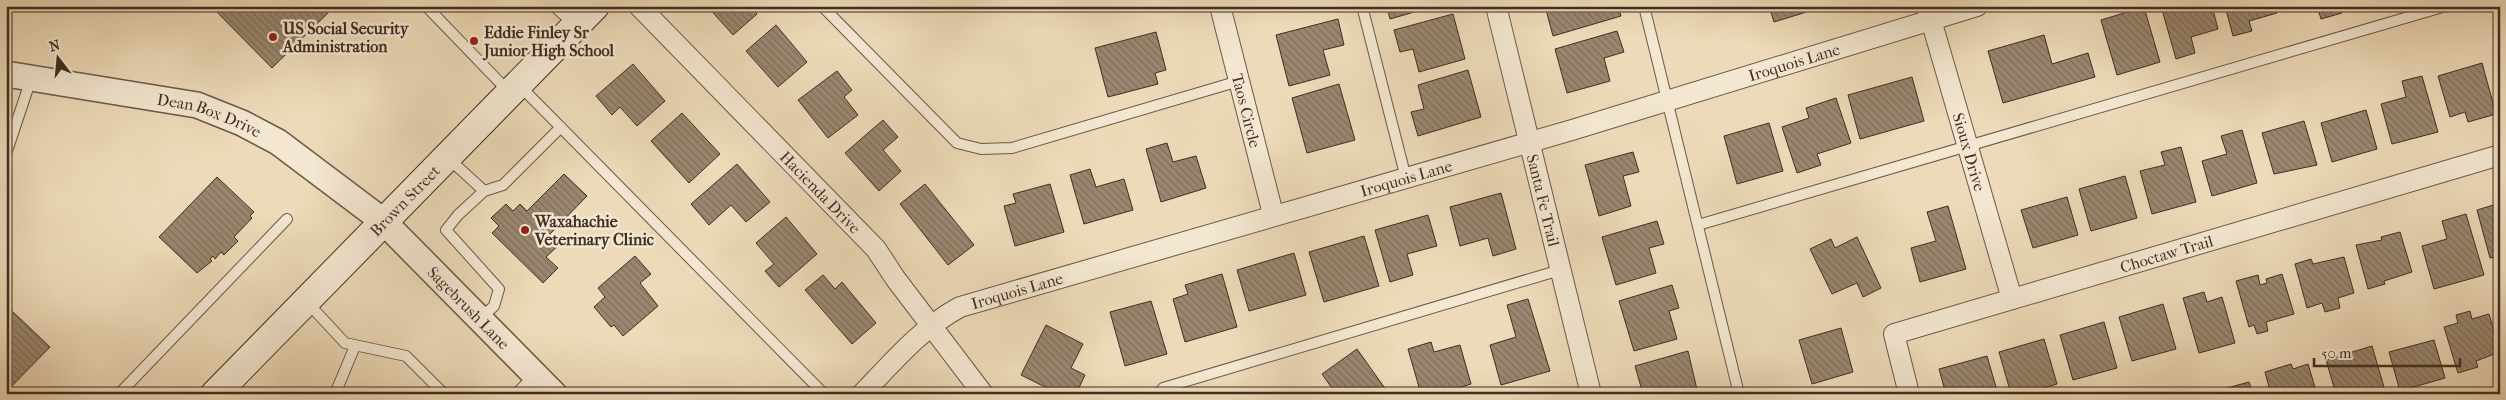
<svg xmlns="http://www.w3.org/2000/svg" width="2506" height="400" font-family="'IM FELL French Canon',serif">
<defs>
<pattern id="building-back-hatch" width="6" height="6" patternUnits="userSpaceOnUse" patternTransform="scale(1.25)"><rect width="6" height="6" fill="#9a8770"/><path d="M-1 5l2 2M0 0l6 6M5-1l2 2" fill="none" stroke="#7f6f5c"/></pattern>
</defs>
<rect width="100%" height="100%" fill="#eddab8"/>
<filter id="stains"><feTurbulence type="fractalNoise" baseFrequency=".004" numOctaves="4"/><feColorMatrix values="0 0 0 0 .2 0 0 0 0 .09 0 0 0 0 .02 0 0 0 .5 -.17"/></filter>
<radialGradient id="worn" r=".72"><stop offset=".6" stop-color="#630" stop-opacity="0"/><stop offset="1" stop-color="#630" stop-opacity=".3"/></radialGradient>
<path fill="url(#building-back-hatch)" stroke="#402d23" d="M211 6H335L272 68Z
M707 6H750L757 14 733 35Z
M1125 6H1141L1140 10Z
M1387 6H1435L1390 19Z
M1545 6H1618L1621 16 1553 36Z
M1769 6H1823V7L1774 22Z
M2161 6H2212L2218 29 2191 37 2195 53 2176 59Z
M2225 6H2275L2277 13 2249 21 2252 31 2233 36Z
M2317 6H2340L2342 13 2321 19Z
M2356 6H2371L2357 10Z
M2144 7 2160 62 2117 75 2101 20Z
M1453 14 1465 59 1419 72 1413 49 1400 52 1394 30Z
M1338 19 1344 45 1323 50 1330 75 1289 86 1276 35Z
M776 25 807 62 778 87 746 51Z
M1617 31 1624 52 1604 58 1610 81 1567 93 1555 49Z
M1156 32 1166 70 1155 73 1158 84 1108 97 1095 48Z
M2044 35 2052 64 2088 53 2095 77 2003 103 1988 51Z
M2482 63 2496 114 2468 122 2465 112 2450 117 2438 76Z
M633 64 665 101 637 126 620 107 612 115 596 96Z
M1468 70 1481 117 1418 136 1411 112 1424 109 1418 85Z
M837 71 852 90 844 97 858 115 828 138 798 100Z
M2422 76 2438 132 2392 144 2381 104 2406 97 2402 81Z
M1912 77 1924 121 1860 139 1848 95Z
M1339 84 1355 140 1307 153 1292 98Z
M1836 98 1851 143 1817 154 1821 165 1797 173 1782 127 1809 118 1806 108Z
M2366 110 2377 149 2332 162 2321 123Z
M682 113 720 154 689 183 651 141Z
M883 120 898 137 883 150 901 171 879 191 845 153Z
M2304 121 2317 165 2274 174 2262 133Z
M1769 123 1783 171 1737 184 1724 136Z
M2242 130 2257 183 2212 196 2202 161 2227 154 2221 136Z
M1167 143 1173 162 1196 156 1206 188 1161 202 1146 149Z
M2181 147 2196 202 2152 214 2140 171 2165 165 2161 152Z
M1633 152 1639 172 1623 176 1631 206 1599 216 1585 165Z
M737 164 770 202 746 222 731 205 709 225 691 204Z
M1090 169 1096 187 1124 179 1133 210 1084 224 1070 175Z
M564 174 587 196 550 234 560 244 546 257 558 268 543 283 492 233 499 226 491 218 506 204 513 211 520 204 527 211Z
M2125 176 2137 218 2091 231 2079 189Z
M217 177 254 212 250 216 252 218 234 237 238 241 224 255 221 252 215 259 213 256 210 259 212 261 197 273 159 237Z
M925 184 974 245 948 265 900 204Z
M1050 184 1064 232 1015 246 1004 206 1016 203 1013 194Z
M1501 193 1516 249 1493 256 1488 238 1460 246 1450 207Z
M2067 197 2078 235 2033 248 2021 210Z
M2497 204 2500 213V256L2490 258 2477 210Z
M1948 206 1966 269 1920 282 1911 248 1936 241 1927 212Z
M2466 214 2484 275 2434 289 2422 246 2447 239 2442 221Z
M1428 215 1437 246 1407 254 1413 275 1390 282 1375 230Z
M786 217 817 254 779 287 765 271 774 264 756 243Z
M1657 221 1664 244 1649 248 1656 273 1616 285 1602 237Z
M2400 232 2412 272 2384 281 2385 284 2368 289 2356 245 2382 240 2381 237Z
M1364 236 1379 286 1324 302 1309 252Z
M1857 237 1881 288 1863 297 1857 283 1832 294 1810 249 1831 239 1835 248Z
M1294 253 1306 295 1249 311 1237 270Z
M635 256 651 274 640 283 658 306 623 336 614 325 611 327 594 307 605 297 598 288Z
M2344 257 2354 293 2338 298 2340 308 2325 312 2322 303 2307 308 2295 264 2311 259 2313 264Z
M1222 274 1237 327 1185 342 1173 299 1188 294 1185 285Z
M2282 274 2294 314 2266 322 2268 331 2257 334 2254 325 2249 327 2236 281 2258 275 2260 285 2267 283 2266 279Z
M823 275 835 289 842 282 876 323 852 344 805 290Z
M1672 285 1679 308 1669 311 1677 339 1634 351 1619 301Z
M2204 292 2207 302 2222 297 2235 343 2199 353 2183 298Z
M1528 299 1550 371 1501 385 1490 345 1516 337 1507 305Z
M1151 301 1167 354 1125 366 1110 312Z
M2163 304 2176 349 2132 361 2119 317Z
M12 311 50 347 6 392V317Z
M2470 311 2472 319 2489 314 2500 352 2476 361 2478 367 2458 373 2444 327 2458 323 2456 315Z
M2104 322 2117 368 2073 380 2060 335Z
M1046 325 1083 344 1071 368 1085 375 1076 394H1059L1021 375Z
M1841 328 1853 372 1812 384 1799 340Z
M2044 339 2057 384 2037 390V394H2011L1999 352Z
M2434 340 2445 378 2400 391 2389 352Z
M1431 342 1434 352 1460 345 1471 384 1439 394H1421L1408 349Z
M2372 346 2386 394H2336L2326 360Z
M1357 349 1389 394H1336L1322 374Z
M1688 351 1698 394H1643L1635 366Z
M1987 356 1998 394H1946L1939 369Z
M2291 364 2293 369 2308 364 2317 394H2271L2265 372Z
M2249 382 2253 394H2209V393Z"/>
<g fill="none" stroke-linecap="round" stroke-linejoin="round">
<defs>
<path id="service" d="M426 6 509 92
M554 6 576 26
M822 6 957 143 981 149 1012 148 1239 81
M1362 6 1406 178
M1644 6 1739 394
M519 85 824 394
M6 154 31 79
M447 157 484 191 503 185 561 127
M1698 225 2446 6
M306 301 345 343 406 356 444 394
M481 318 494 306 499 289 446 230 458 215 484 191
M119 394 287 219
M335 394 355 346
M516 394 535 375
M1159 394 1163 388 1560 270"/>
<g id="minor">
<path id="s1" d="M639 6 876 249 895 278 983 394"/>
<path id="s2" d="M1220 6 1273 214"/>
<path id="s3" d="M1496 6 1591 394"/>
<path id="s4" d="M1927 6 2012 299"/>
<path id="s5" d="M862 394C892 363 921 328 960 307L1572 130 1977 6"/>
<path id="s6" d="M1909 394 1894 334 2500 155"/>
</g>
<g id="tertiary">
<path id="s7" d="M6 74 197 105 242 123 278 142 383 221 554 394"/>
</g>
<g id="secondary">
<path id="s8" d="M215 394 595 6"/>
</g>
</defs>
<use href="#service" stroke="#6b5848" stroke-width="12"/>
<use href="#minor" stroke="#6b5848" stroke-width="22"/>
<use href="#tertiary" stroke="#6b5848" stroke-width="28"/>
<use href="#secondary" stroke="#402d23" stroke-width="30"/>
<use href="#service" stroke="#f3e7d1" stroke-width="10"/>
<use href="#minor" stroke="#f3e7d1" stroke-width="20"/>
<use href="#tertiary" stroke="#f3e7d1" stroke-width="25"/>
<use href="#secondary" stroke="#f3e7d1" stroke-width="28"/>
</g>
<g fill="#8f2418" stroke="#f3e7d1" stroke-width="2">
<circle cx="273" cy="37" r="5"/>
<circle cx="474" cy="41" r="5"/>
<circle cx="525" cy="230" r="5"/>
</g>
<g text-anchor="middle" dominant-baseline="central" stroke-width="5" stroke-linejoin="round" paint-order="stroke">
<g font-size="16" font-weight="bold" fill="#402d23" stroke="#f3e7d1" text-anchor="start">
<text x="283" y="28">US Social Security<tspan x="283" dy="18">Administration</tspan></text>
<text x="484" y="32">Eddie Finley Sr<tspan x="484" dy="18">Junior High School</tspan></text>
<text x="535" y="221">Waxahachie<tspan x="535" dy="18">Veterinary Clinic</tspan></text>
</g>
<g font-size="16" fill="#402d23" stroke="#f3e7d1">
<text stroke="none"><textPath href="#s5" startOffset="1001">Iroquois Lane</textPath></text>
<text stroke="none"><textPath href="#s2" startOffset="108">Taos Circle</textPath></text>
<text stroke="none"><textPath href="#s7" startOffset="208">Dean Box Drive</textPath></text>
<text stroke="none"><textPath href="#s4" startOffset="152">Sioux Drive</textPath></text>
<text stroke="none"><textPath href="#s5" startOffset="596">Iroquois Lane</textPath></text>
<text stroke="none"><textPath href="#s1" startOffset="260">Hacienda Drive</textPath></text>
<text stroke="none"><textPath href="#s8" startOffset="271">Brown Street</textPath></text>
<text stroke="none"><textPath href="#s3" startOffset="200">Santa Fe Trail</textPath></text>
<text stroke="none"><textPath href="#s6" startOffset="346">Choctaw Trail</textPath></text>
<text stroke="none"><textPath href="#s5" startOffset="191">Iroquois Lane</textPath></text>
<text stroke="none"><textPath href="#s7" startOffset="536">Sagebrush Lane</textPath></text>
</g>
</g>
<rect width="2506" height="400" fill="none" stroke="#eddab8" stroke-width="25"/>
<rect x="8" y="8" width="2491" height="385" fill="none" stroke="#402d23" stroke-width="2.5"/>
<rect x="12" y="12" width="2481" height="375" fill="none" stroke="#402d23"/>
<g transform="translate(58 58) rotate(344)" stroke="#f3e7d1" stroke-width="4" paint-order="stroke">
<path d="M0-4L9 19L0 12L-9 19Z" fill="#402d23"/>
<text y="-8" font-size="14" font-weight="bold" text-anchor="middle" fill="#402d23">N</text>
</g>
<path d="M2314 358v8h146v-8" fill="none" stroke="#402d23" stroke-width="2.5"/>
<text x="2321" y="358" font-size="15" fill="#402d23" stroke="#f3e7d1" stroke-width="4" paint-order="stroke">50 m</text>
<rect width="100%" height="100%" filter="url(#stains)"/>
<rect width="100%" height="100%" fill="url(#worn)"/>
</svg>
